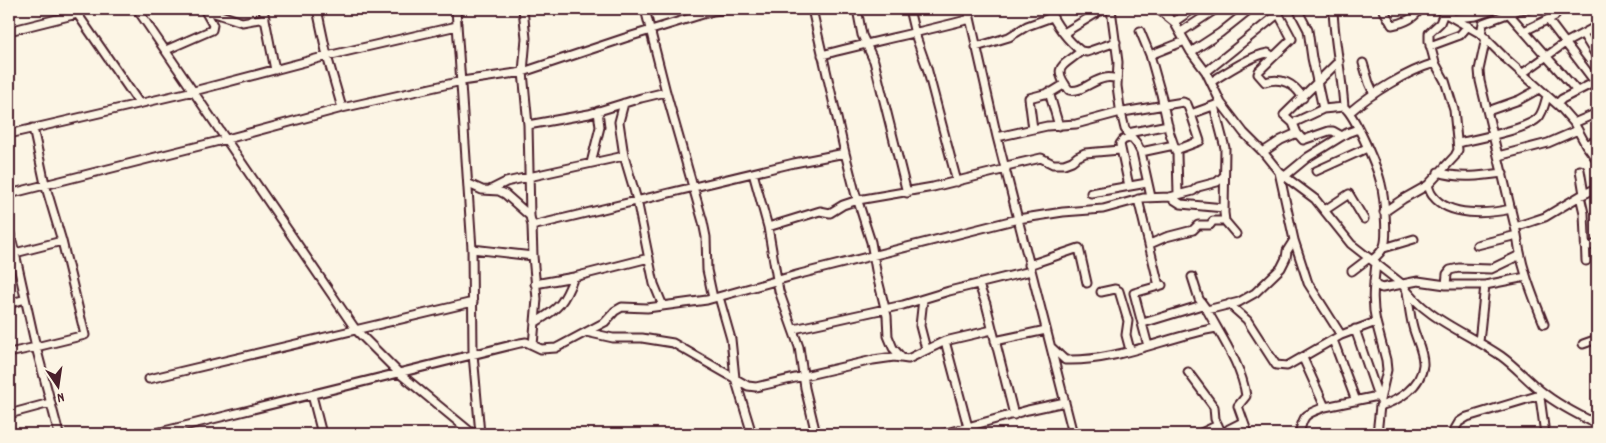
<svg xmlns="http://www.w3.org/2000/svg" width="1606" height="443" font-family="Dekko,sans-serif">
<rect width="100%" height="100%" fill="#fcf5e5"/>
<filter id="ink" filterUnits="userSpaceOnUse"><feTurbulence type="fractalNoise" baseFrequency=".02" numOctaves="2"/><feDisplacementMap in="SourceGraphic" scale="10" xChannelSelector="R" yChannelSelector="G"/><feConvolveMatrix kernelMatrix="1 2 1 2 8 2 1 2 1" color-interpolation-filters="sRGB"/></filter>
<g filter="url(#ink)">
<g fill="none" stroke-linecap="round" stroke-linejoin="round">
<defs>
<path id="minor" d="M74 9 139 103
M137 9 356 330 399 373 473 434
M263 9 275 70
M317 9 327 56 342 108
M456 9 472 249 473 354 480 434
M523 9 526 38 523 72 528 125 530 216 532 226 533 256 537 299 533 345
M645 9 666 92 703 222 706 237 707 270 713 298
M857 9 862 35 874 61 907 193
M909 9 915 34 927 68 957 182
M968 9 997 137 1073 434
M1049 9C1055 24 1068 41 1081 51L1087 52 1116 42
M1111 9 1118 62 1117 86 1120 108 1125 129 1137 144 1141 152 1151 197
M1158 9 1174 22 1191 52 1206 72 1221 103 1244 133 1263 152 1279 172 1315 199 1351 244 1402 284C1425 319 1468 333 1501 356 1515 366 1527 380 1541 391 1558 405 1578 415 1597 424
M1276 9 1292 39 1259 71 1258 74 1265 82C1281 77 1294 83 1303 98
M1297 9 1308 30 1312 58 1323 109
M1333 9C1334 42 1342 74 1344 107 1355 115 1378 169 1381 184 1384 195 1388 236 1384 246 1382 252 1377 256 1372 260
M1383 9 1392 25C1404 23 1414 19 1420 9
M1437 9 1481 34 1505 58 1560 107 1574 123 1586 145 1597 160
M205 10 242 22 265 18
M1509 14 1577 91
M1455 18 1476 16 1496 9
M1548 20 1595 82
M1174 22 1193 9
M9 31 77 14
M1140 31 1150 55
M1524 31 1555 16 1556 9
M1181 32 1216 9
M1064 33 1103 9
M1481 34 1483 23 1518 10 1529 9
M1583 34 1597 57
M1486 38 1479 70 1480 81 1517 235C1521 267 1532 294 1544 324
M1430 46 1460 35 1468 26
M976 47 1009 37 1027 26 1052 17
M166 50 212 30 213 25 204 9
M1081 51C1065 66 1050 65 1069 90 1082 93 1092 80 1105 78 1109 77 1114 78 1117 79
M1191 52 1220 33 1250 9
M822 55C872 42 921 32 970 19
M1339 61 1284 115 1293 123 1297 133 1303 140 1329 131H1333L1342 136
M1363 63 1369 83 1374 94
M1206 72 1278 14
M1523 73 1565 43 1597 26
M1211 82C1225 73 1252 55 1268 53L1273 57
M1049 92 1059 126
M624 103 619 122 624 156 637 200 654 284 663 306
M1557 104 1562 99 1597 81
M1214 106 1225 148 1224 213 1225 221 1236 234
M1488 111 1519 100 1539 89
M1350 112C1372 93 1407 71 1435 63
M1293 123 1323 109 1344 107
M1574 123 1597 113
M528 125 589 114 641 98 666 92
M33 128 45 184 62 241 85 335 36 347 15 253 62 241
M1033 129 1029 98 1052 92 1065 84
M1128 133 1168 125
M9 134 194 91 327 56 457 26
M997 137 1047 126 1076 124 1117 113 1183 102 1187 104 1191 114 1221 103
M1458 143C1476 139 1526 130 1538 118 1543 113 1545 103 1547 96
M1586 145 1597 140
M1176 150 1200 141 1191 114
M1141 152 1174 145
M1263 152 1281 140 1297 133
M845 153 855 192 871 242 877 276 887 316 888 336 893 348 902 358
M1498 156 1548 143 1578 130
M591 163 600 127 598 111
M1006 166 1041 158 1053 164H1064L1072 161 1077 157 1085 153 1120 150
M1580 170 1584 194
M1316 171 1367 148
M1438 172C1459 179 1481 176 1503 173
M753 173 768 227 779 291 799 347 805 388 816 434
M1285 176 1308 157 1347 133 1358 129
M469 184 482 190 499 191 505 194 530 216
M1428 185C1429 188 1430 193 1433 196 1449 217 1488 214 1511 209
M1129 186 1120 144 1123 140 1131 137
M490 190 506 182 624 156
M1091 193 1147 183
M9 194 227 139 342 108 462 81 523 72 625 38 713 11 730 9
M1178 194 1177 154 1169 131 1161 94 1150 55 1185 41
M1170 197 1181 204 1224 208
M1138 199 1159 286
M1325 210 1349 194 1364 219
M1384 212 1403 199 1428 185 1455 156 1458 150 1454 110 1445 81 1435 63 1429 41V33L1440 23 1444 13
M532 226 794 163 845 153 812 9
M768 227 820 211 830 213 843 205 858 200 933 187 1006 169
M1515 227 1545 217 1580 196
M9 230 15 253 9 255
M1294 240 1308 283 1341 335
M1150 244 1166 237 1193 230 1198 225H1210L1213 221H1225
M1477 245 1517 235
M1585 247 1597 244
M1384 248 1414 239
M472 249 533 256
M1586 261 1584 213 1580 196 1597 188
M1029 265 1079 248 1087 283
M1352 271 1369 258
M1192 277 1199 299 1207 310 1239 302 1255 293 1281 268 1286 258 1287 251 1294 240 1279 172
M1374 282 1377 286 1382 288 1418 281 1446 285H1485L1526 277
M535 284 574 277 649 258
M979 285 986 304 1014 415
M1446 285 1447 274 1450 270 1459 268 1491 269 1520 255
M1101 292 1115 289 1119 291 1128 321 1126 335 1130 350
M719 297 731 339 735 378 752 434
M923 299 920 326 926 349
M9 304 25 299
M1229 304 1247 320 1276 365 1287 366 1341 335 1376 322C1371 301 1374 283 1376 263
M1207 310C1221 336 1242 366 1246 396L1238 406 1248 434
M536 322C560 308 564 302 574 277
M1143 323 1202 305
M794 329 903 305 949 291 1031 271
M1355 329 1378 396
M586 332 613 338H642L673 343 748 386 756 387 873 360 894 357 908 359 945 341 992 330
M1333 340 1356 401
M945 341 968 427
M995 341 1046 330
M1479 342 1485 285
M1583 344 1597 339
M1148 346 1134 293 1162 285
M1051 347 1065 360C1117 362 1166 337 1216 328
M9 353 36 347 59 434
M1188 372 1214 407 1215 419 1222 434
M149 379 473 302
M1539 390 1545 434
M312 395 322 434
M1325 407 1378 396 1380 400 1387 370 1386 360 1376 322
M9 414 50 403
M152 434 520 343 526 342 541 349 556 348 605 322 615 311 622 307 647 308 707 300 800 274 1018 219 1063 212 1103 209 1143 198 1170 197 1193 191 1198 187 1217 182 1224 176
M943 434 1028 410 1065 402
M1199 434 1218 425
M1224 434 1229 429 1243 422
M1299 434C1304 413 1305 415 1325 407L1303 358
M1377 434 1380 406C1398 401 1421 387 1423 365 1424 353 1416 339 1413 327 1410 316 1409 304 1407 292
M1452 434 1459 422 1467 417 1540 395"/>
</defs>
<use href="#minor" stroke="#4a1f2b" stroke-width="11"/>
<use href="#minor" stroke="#fcf5e5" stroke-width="7"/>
</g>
</g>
<rect width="1606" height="443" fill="none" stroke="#fcf5e5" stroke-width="30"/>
<rect x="15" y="15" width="1576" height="413" fill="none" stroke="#4a1f2b" stroke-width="2" filter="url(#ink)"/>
<g transform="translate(58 386) rotate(167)" stroke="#fcf5e5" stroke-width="4" paint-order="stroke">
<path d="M0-4L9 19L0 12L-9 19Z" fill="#4a1f2b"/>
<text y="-8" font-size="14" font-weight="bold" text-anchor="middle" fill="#4a1f2b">N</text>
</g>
</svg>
